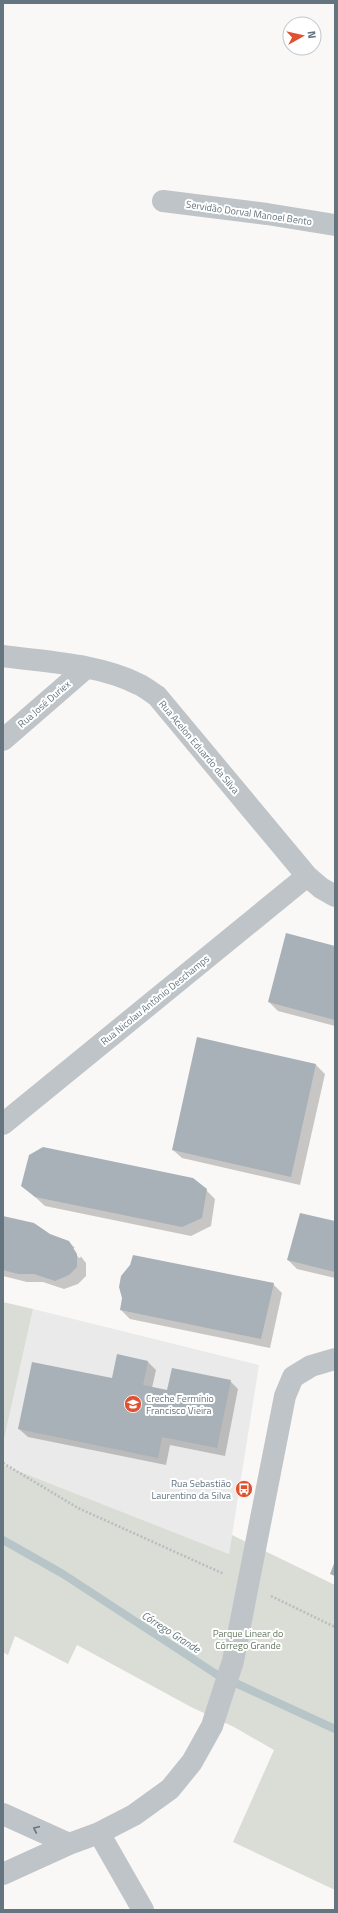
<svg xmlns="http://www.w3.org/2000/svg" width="338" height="1913" font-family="'Titillium Web',sans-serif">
<rect width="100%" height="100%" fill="#f9f8f6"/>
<path fill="#e9eae9" d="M33 1309 259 1365 229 1554 3 1465V1444Z"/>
<path fill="#d9ddd5" d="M3 1302 33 1309 3 1444Z
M3 1465 229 1554 232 1535 335 1585V1890L233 1842 274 1750 234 1727 191 1707 77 1645 68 1664 15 1636 8 1655 3 1652Z"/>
<path fill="#0003" d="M335 947V1026L278 1011 269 1002Z
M316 1065 325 1074 300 1185 182 1158 173 1150Z
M22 1185 206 1190 215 1199 211 1226 191 1236 45 1206Z
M3 1217 69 1242 75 1248H72L79 1258 81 1257 75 1249 86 1263V1276L78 1284 64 1289 43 1282H27L3 1276Z
M335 1222V1278L297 1269 288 1260Z
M273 1284 282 1293 270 1348 130 1319 121 1310Z
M117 1356 148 1362 156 1370 152 1388 168 1391 230 1381 238 1389 225 1456 170 1445 166 1465 28 1437 19 1429 113 1379Z"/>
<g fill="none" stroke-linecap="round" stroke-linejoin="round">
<path stroke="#b7c5c8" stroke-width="8" d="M3 1540 63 1574 216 1674 335 1729"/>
</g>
<path fill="#a8b1b7" d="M286 933 335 946V1020L268 1002Z
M197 1037 316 1064 291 1177 172 1150Z
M43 1147 193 1178 207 1189 202 1218 182 1227 35 1197 21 1186 29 1155Z
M300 1213 335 1221V1272L287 1260Z
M3 1216 34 1223 50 1234 69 1241 77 1254V1267L69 1275 55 1281 34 1274H18L3 1270Z
M133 1255 274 1283 261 1339 120 1310 122 1298 119 1287 121 1276 130 1265Z
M117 1354 148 1361 143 1385 167 1390 172 1368 231 1380 217 1448 162 1437 158 1458 18 1429 32 1362 112 1378Z
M335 1561V1576L330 1574Z"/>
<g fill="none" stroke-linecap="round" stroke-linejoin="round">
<path stroke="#babdc0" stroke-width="2.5" stroke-dasharray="2 2" stroke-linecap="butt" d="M3 1463 78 1508 224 1574
M271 1596 335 1627"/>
<path stroke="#bfc4c8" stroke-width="22" d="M163 201 267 214 335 225
M3 656C45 662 100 664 138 684 145 687 151 692 157 696L307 876 321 888 335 896
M3 740 86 668
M3 1124 307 876
M3 1814 69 1844
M99 1833 143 1910
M3 1874 69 1844 99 1833 134 1815 170 1789 192 1762 212 1726 233 1661 285 1396 293 1377 311 1366 335 1359"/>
</g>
<defs><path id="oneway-chevron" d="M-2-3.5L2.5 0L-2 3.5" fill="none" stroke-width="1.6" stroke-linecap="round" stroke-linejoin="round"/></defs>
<use stroke="#647580" href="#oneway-chevron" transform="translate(36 1829) rotate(-155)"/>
<defs>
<symbol id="school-disc" viewBox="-11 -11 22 22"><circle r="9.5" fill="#e0512f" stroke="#fff"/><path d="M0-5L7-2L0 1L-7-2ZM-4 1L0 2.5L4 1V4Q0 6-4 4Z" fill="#fff"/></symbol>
<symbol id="bus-disc" viewBox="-11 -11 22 22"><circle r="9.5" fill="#e0512f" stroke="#fff"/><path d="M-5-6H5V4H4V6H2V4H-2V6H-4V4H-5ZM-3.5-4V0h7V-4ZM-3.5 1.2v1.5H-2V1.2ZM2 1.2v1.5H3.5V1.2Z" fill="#fff"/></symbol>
</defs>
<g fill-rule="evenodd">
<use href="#school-disc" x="123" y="1394" width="20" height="20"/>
<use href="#bus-disc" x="234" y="1479" width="20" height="20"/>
</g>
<g text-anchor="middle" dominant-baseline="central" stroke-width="4" stroke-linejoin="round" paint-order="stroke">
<g font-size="10" fill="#647580" stroke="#fff">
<text transform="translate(249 213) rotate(8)">Servidão Dorval Manoel Bento</text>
<text transform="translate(44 704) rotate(-41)">Rua José Duriex</text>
<text transform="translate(199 747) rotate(50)">Rua Acelon Eduardo da Silva</text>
<text transform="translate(155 1000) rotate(-39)">Rua Nicolau Antônio Deschamps</text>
</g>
<g font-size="10" fill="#647580" stroke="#fff" text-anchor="start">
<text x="146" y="1398">Creche Fermínio<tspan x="146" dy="12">Francisco Vieira</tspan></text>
<text x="231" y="1483" text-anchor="end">Rua Sebastião<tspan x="231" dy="12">Laurentino da Silva</tspan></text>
</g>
<g font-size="10" fill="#677963" stroke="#fff">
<text x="248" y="1633">Parque Linear do<tspan x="248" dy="12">Córrego Grande</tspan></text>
</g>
<g font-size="11" font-style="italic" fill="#5f747b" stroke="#fff">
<text transform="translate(171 1632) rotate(33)">Córrego Grande</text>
</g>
</g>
<rect width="338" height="1913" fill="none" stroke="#647580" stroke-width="8"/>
<g transform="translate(302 36) rotate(82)"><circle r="19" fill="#ffffff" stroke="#c1c8cc"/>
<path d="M0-3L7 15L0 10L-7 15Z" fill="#e0512f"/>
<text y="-6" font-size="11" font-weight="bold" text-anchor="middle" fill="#647580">N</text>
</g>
</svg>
